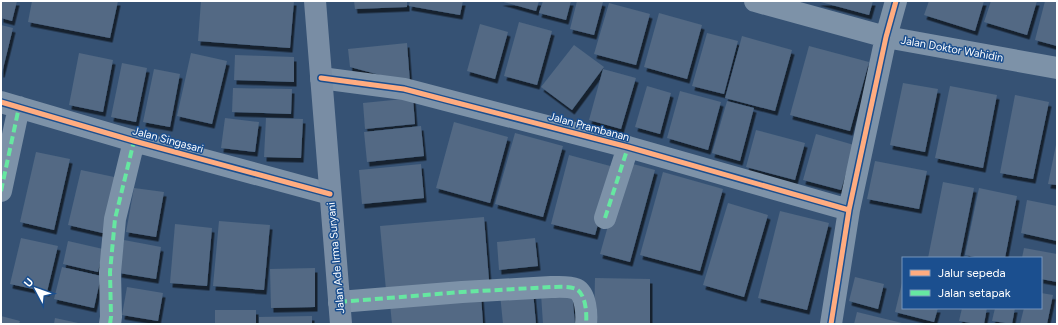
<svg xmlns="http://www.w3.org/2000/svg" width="1058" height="325" font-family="Figtree,sans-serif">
<defs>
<filter id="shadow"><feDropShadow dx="2.5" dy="4.5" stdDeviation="0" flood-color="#0009"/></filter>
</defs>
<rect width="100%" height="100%" fill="#365274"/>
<path fill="#526984" filter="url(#shadow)" d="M1 1H17L12 21 1 18Z
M32 1H118L110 38 28 22Z
M201 1H294L290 48 198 41Z
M354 1H407V7L355 9Z
M410 1H463L460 15 409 6Z
M500 1H539L536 11Z
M543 1H571L566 20 539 13Z
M577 1H599L603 2 594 35 570 29Z
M817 1H873L869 15Z
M929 1H984L975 31 924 15Z
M991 1H1037L1027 35 984 22Z
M1045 1 1057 2V46L1035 40Z
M609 3 650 14 636 65 594 54Z
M659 13 702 25 687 79 644 67Z
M519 22 552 31 537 85 504 76Z
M480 24 508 32 495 79 467 71Z
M1 25 13 28 2 73H1Z
M707 33 738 41 724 94 692 86Z
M742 36 792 50 775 111 725 98Z
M407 43 410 83 350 67 348 49Z
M574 45 604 67 572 110 541 87Z
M809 46 869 62 850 131 790 115Z
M79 53 113 60 103 112 69 105Z
M191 53 227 61 212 124 177 116Z
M235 55 294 57V82L234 80Z
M122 63 147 68 136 122 111 117Z
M154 69 180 74 170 127 143 122Z
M603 69 636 78 621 129 589 120Z
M903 83 938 89 925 152 890 145Z
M647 86 671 93 660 134 635 127Z
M950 86 997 95 983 168 935 158Z
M233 88 292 89 291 114 232 112Z
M680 91 721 102 708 150 667 138Z
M1015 95 1049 102 1033 179 1000 173Z
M413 98 415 124 365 129 363 103Z
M727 101 754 108 740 161 712 153Z
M225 118 259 122 255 152 221 148Z
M266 118 303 119 301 158 264 157Z
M454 122 508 137 490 203 436 188Z
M421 126 424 156 367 162 364 132Z
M756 130 805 143 795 180 746 167Z
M515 133 563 146 543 217 495 204Z
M816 134 854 145 841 190 803 180Z
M1056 145H1057V185L1048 184Z
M36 152 70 159 54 230 20 222Z
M569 155 614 167 595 235 551 224Z
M875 161 927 171 919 209 867 199Z
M626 162 655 170 630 262 600 254Z
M421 164 424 198 362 204 359 170Z
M81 170 119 178 107 234 68 225Z
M663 172 723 189 700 271 640 255Z
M943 182 974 188 960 258H928Z
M134 188 164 192 156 237 126 232Z
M979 188 1017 196 1005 258H980L965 255Z
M1027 200 1057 206V241L1021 233Z
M728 203 768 215 744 297 703 285Z
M780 211 829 223 807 310 758 298Z
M484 217 489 280 386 290 380 226Z
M219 221 270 225 264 290 213 286Z
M175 224 212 228 207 286 170 283Z
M21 238 58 246 47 292 10 284Z
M535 238 538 266 499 270 497 242Z
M124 240 161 247 156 279 119 273Z
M68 241 103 249 98 272 63 264Z
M1024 248 1057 254V282L1041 279V258H1022Z
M62 267 101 276 94 308 54 299Z
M315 268V307L271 308 270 269Z
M855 277 884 284 878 309 849 301Z
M595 278 650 279V324L594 323Z
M902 283 903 308H938L934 322 895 312Z
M127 287 163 293 158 321 122 315Z
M533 291 536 324H503L500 294Z
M572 291 575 324H543L541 294Z
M1041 293 1053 295 1047 324H1020L1024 308H1041Z
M481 295 483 324H392L390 304Z
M962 308H987L984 324H976L959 321Z
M995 308H1015L1012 324 992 321Z
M215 310H256V324H215Z
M857 312 902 323V324H854Z
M1 316 20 321 19 324H1Z
M312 316V324H259V317Z
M55 318 78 323V324H54Z"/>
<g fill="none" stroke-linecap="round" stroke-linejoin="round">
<path stroke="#7d92a8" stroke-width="22" d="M755 1 886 37 1057 68
M321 78 404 89 446 100 628 147 849 210
M1 102 134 141 330 194
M1 191 19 107
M605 218 628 147
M339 302 462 292 551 287C558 287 569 286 576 289 586 294 587 314 586 324
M110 324 111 317 110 272 115 219 134 141
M831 324 849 210 886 37 896 1"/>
<path stroke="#798da4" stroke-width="22" d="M315 1 341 324"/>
<path stroke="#66e7a1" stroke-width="4" stroke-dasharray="8 4" stroke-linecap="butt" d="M1 191 19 107
M605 218 628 147
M339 302 462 292 551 287C558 287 569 286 576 289 586 294 587 314 586 324
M110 324 111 317 110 272 115 219 134 141"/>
<defs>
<path id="cycleway" d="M321 78 404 89 446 100 628 147 849 210
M1 102 134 141 330 194
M831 324 849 210 886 37 896 1"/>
</defs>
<use href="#cycleway" stroke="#1b4f8f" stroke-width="8"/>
<use href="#cycleway" stroke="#ffac80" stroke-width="5"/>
</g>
<g text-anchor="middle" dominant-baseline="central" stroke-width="3" stroke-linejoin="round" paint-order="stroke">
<g font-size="11" fill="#fff" stroke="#1b4f8f">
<text transform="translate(952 49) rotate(10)">Jalan Doktor Wahidin</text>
<text transform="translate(589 127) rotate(15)">Jalan Prambanan</text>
<text transform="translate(168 140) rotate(15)">Jalan Singasari</text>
<text transform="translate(336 258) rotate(-95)">Jalan Ade Irma Suryani</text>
</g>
</g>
<rect width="1058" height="325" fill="none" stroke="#ffffff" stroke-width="4"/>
<rect x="902" y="257" width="140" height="52" fill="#1b4f8f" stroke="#7695bc"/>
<rect x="910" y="270" width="20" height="6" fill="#ffac80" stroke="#7695bc"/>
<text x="938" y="277" font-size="12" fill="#ffffff">Jalur sepeda</text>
<rect x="910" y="290" width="20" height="6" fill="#66e7a1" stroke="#7695bc"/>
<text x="938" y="297" font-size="12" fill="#ffffff">Jalan setapak</text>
<g transform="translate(36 289) rotate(311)" stroke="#1b4f8f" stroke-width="3" paint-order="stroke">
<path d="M0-3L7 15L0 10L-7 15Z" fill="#ffffff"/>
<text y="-6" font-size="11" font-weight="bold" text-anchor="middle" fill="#ffffff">U</text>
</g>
</svg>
